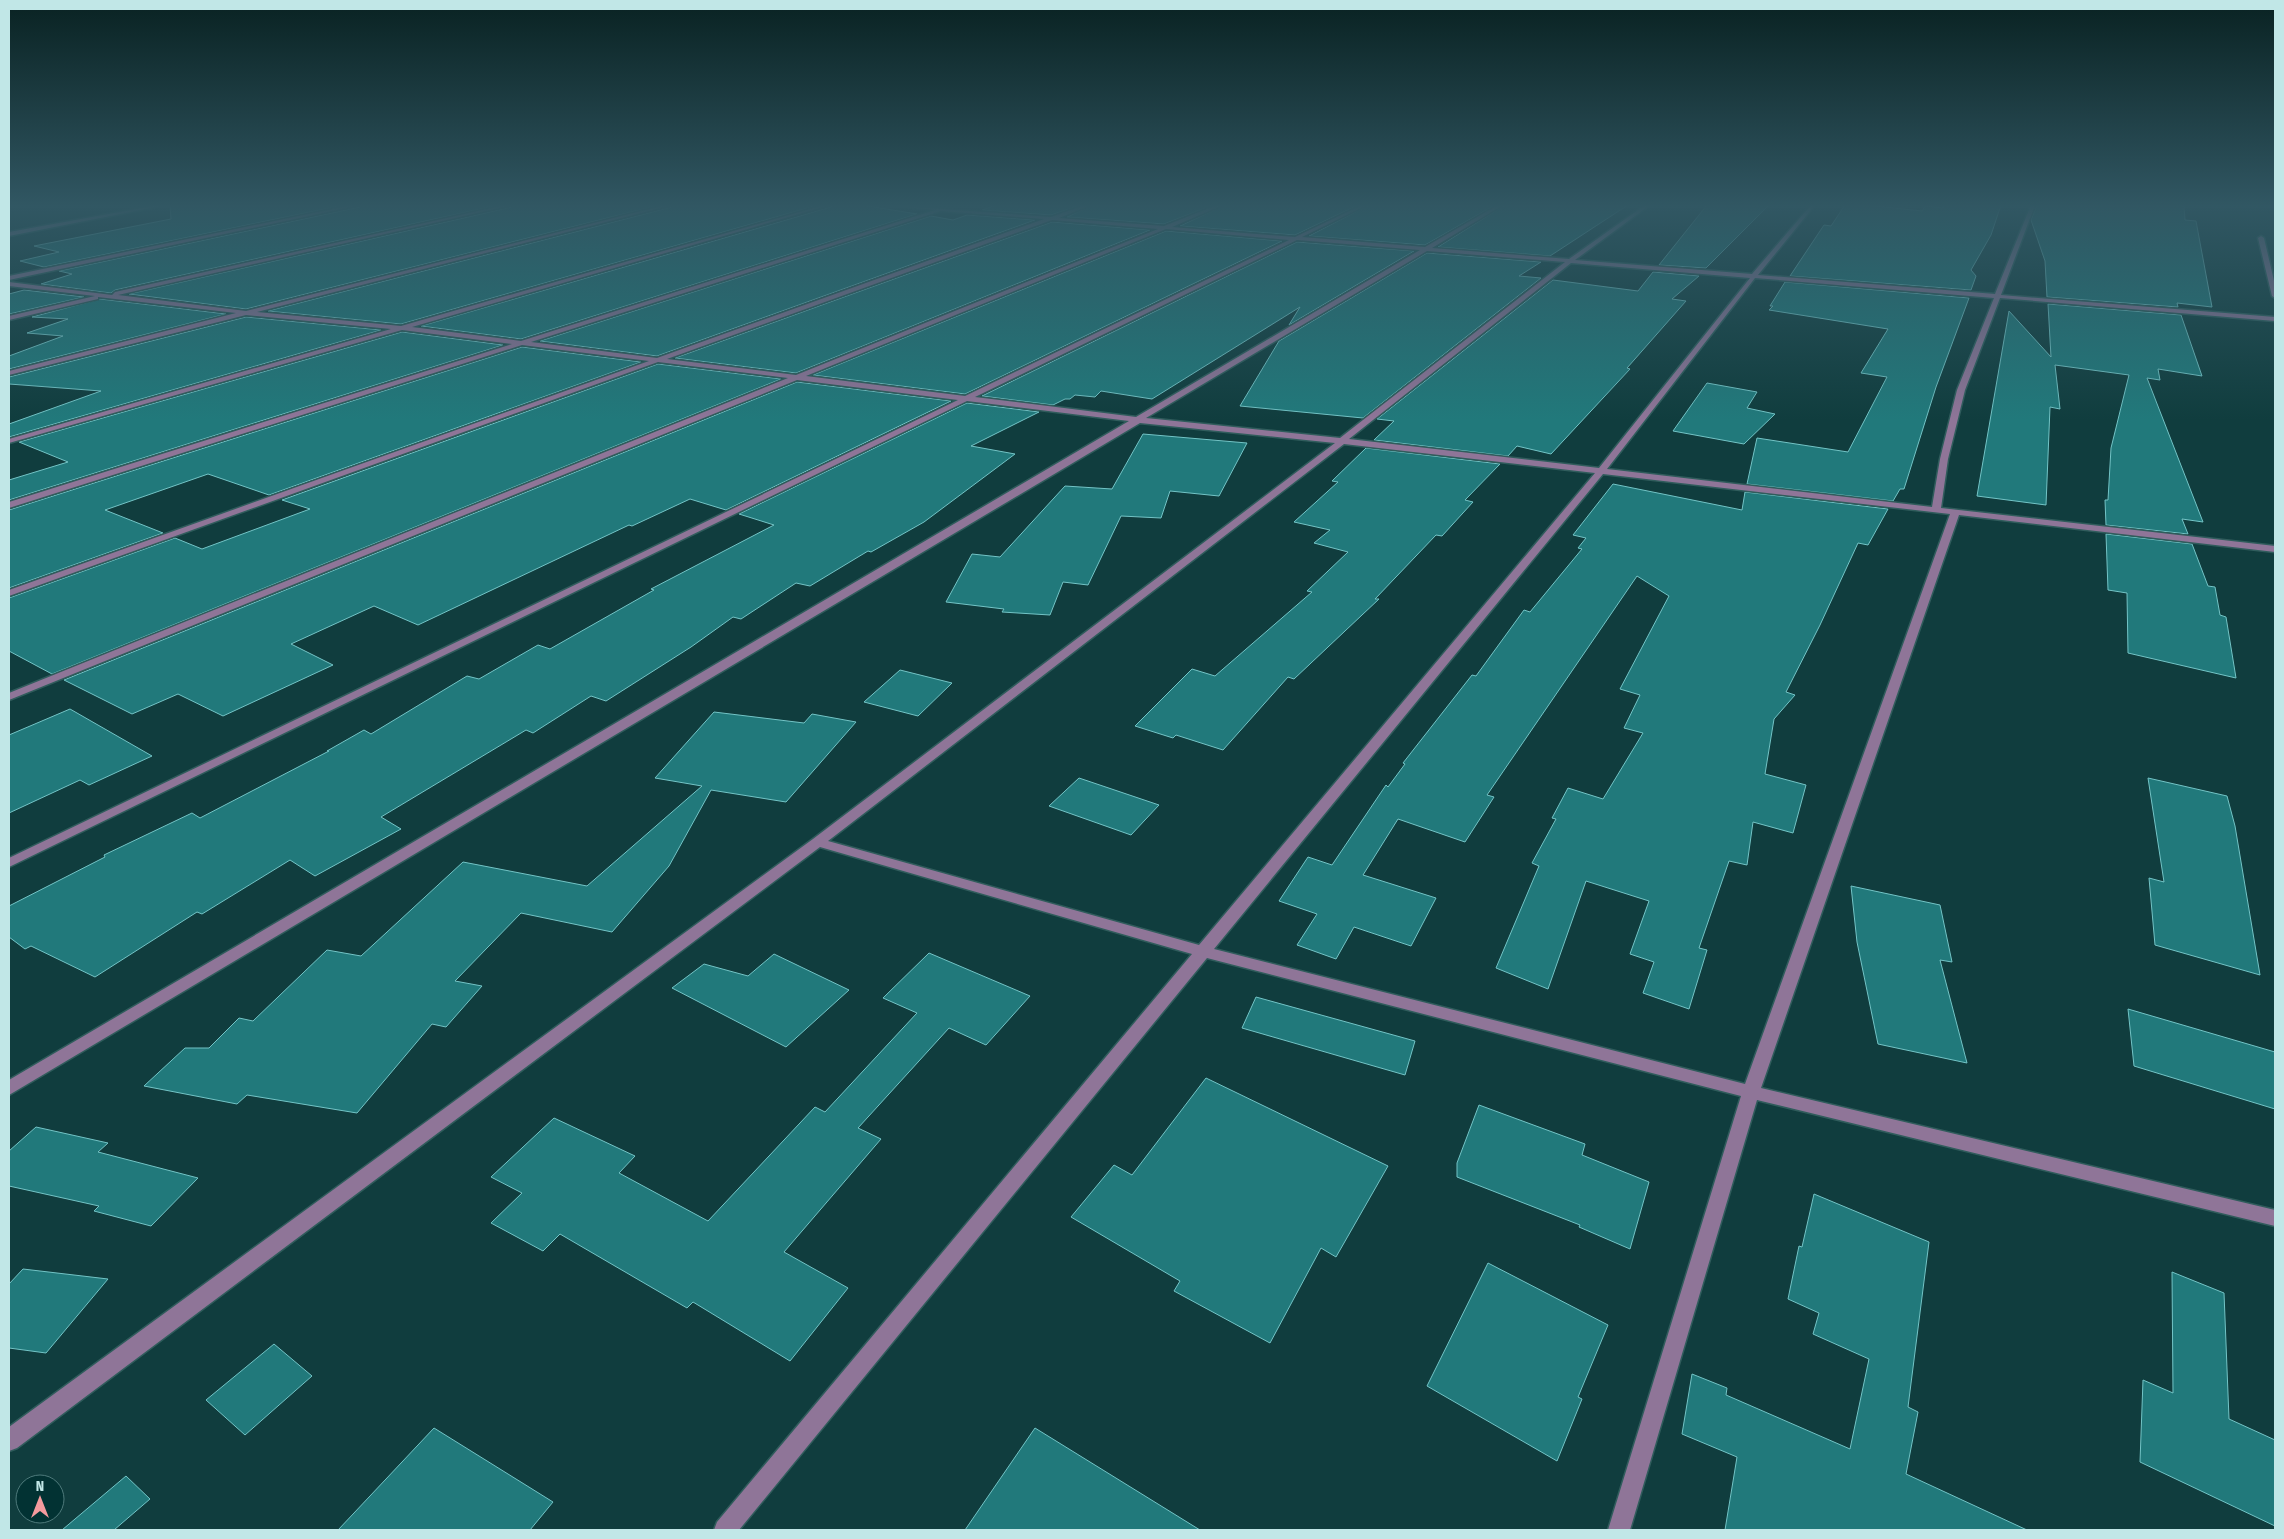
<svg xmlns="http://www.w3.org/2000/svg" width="2284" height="1539" font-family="'Fira Sans Condensed',sans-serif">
<rect width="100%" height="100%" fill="#103d3e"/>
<path fill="#21797b" stroke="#73c4c6" d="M170 205H344L44 267 20 261 59 252 34 246 171 219Z
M362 205H498L115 290 111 293 41 284 72 274 59 271 360 207Z
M514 205H659L246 309 129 294 512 207Z
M674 205H818L401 324 268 311 672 207Z
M832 205H862L917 214 521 339 421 326 831 207Z
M997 205H1080L1051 215 982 210Z
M1093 205H1213L1164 224 1067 217Z
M1225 205H1358L1295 235 1180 226Z
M1369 205H1495L1425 245 1309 236Z
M1505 205H1628L1550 256 1438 247Z
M1707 205H1769L1706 268 1659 265Z
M1845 205H1866L1922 211 1925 206 1943 208 1945 205H2001L1991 235 1971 270 1976 276 1971 290 1790 276 1824 225 1831 226Z
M2037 205H2184L2185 220 2196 221 2212 307 2177 303 2178 307 2047 297 2045 261 2031 220Z
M967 215 1035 220 657 356 540 341 931 216 953 220Z
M1052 222 1150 230 796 373 675 358Z
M1166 231 1282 241 965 394 813 375Z
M1297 242 1414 251 1289 325 1300 307 1152 399 1101 391 1095 397 1075 395 1070 399H1065L1053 405 982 396Z
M1427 253 1541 262 1519 276 1541 278 1363 418 1240 406 1279 341Z
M1653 272 1699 276 1672 299 1686 301 1627 368 1630 369 1551 454 1517 446 1508 456 1374 440 1394 421 1377 419 1553 280 1638 291Z
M1785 282 1969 298 1936 387 1904 489H1900L1893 501 1747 484 1757 438 1848 452 1887 377 1861 373 1888 329 1769 310 1773 306H1770Z
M24 290 84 297 9 314V294Z
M100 299 226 314 9 369V356L63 336 27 333 68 319 32 317Z
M2048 304 2181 315 2202 376 2158 369 2160 380 2147 378 2203 522 2182 519 2188 534 2106 525 2105 500H2108L2111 448 2129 375 2055 365 2060 409 2050 407 2046 505 1977 496 2009 311 2051 357Z
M246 317 381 330 9 437V424L101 391 9 384V377Z
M402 332 503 345 9 500V480L68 462 19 442Z
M522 347 641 362 269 495 208 474 105 510 163 533 9 588V510Z
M658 364 781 379 52 674 9 651V598L175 538 202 549 310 509 282 500Z
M797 382 951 401 726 510 690 499 632 526 629 525 418 625 374 606 291 644 333 665 223 716 178 694 132 714 64 680Z
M1707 383 1757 392 1747 408 1775 414 1744 444 1673 431Z
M967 403 1039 412 971 446 1015 454 924 522 871 552 868 551 810 586 796 583 741 619 733 617 691 647 606 701 591 696 533 733 526 730 381 817 401 829 315 876 290 860 202 914 197 912 95 977 31 946 25 949 9 937V906L105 857 104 855 192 813 200 818 329 751H327L364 730 371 734 467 676 479 679 538 645 550 649 654 590 651 589 774 525 739 514Z
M1143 434 1247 443 1219 496 1170 491 1161 518 1121 516 1088 585 1063 582 1050 615 1002 612 1004 609 946 602 972 554 1000 557 1065 486 1112 489Z
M1366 448 1500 464 1465 500 1473 502 1442 536 1436 535 1375 599H1379L1294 679 1288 677 1223 750 1176 735 1173 738 1135 726 1192 669 1215 676 1312 592 1307 591 1348 552 1314 543 1330 530 1294 522 1338 482 1332 481Z
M1613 484 1742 510 1745 492 1888 509 1868 545 1858 543 1820 625 1786 692 1795 695 1774 719 1765 774 1806 785 1793 833 1753 822 1747 865 1729 861 1699 948 1707 950 1689 1009 1643 993 1654 962 1630 954 1649 901 1586 881 1548 989 1496 968 1539 866 1532 863 1556 819 1552 818 1568 788 1603 799 1643 733 1624 728 1640 695 1620 689 1669 596 1637 576 1487 795 1494 797 1465 842 1398 819 1363 875 1436 898 1411 946 1354 927 1336 959 1297 945 1317 914 1279 901 1308 857 1332 865 1386 785 1388 787 1405 764 1403 763 1472 675 1476 676 1524 610 1530 612 1582 549 1578 548 1586 538 1573 535Z
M2106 534 2192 544 2208 586 2215 587 2220 615 2226 617 2236 678 2128 653 2127 593 2108 590Z
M900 670 952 683 918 716 864 702Z
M70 709 152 756 89 785 80 780 9 813V735Z
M714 712 804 723 812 714 856 722 786 802 711 790 669 866 612 932 521 913 455 981 482 986 446 1027 432 1024 357 1113 247 1095 237 1104 144 1086 185 1048H209L239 1018 253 1021 327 950 361 956 463 862 587 886 702 786 655 778Z
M1079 778 1159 805 1131 835 1049 806Z
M2148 778 2227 796 2235 826 2260 975 2155 945 2149 878 2164 882Z
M1851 886 1940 905 1952 962 1940 960 1967 1063 1878 1044 1857 942Z
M929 953 1030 996 986 1045 949 1028 858 1128 881 1139 784 1252 848 1288 790 1361 693 1302 687 1308 560 1234 543 1251 491 1223 522 1193 491 1177 554 1118 635 1156 619 1173 708 1221 815 1107 825 1112 917 1013 883 998Z
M774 954 849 990 786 1047 672 988 704 964 748 976Z
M1256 997 1415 1041 1405 1075 1242 1028Z
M2128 1009 2275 1052V1109L2134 1066Z
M1206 1078 1388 1166 1336 1257 1321 1248 1270 1343 1174 1291 1180 1281 1071 1217 1114 1165 1132 1175Z
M1479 1105 1585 1144 1582 1155 1649 1182 1630 1249 1579 1227 1580 1225 1457 1177V1163Z
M36 1127 108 1143 98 1152 198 1178 151 1226 94 1211 99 1206 9 1186V1151Z
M1814 1194 1929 1242 1908 1407 1918 1412 1906 1474 2027 1530H1725L1737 1457 1682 1434 1692 1374 1727 1388 1726 1395 1850 1449 1869 1359 1813 1334 1819 1313 1788 1299 1799 1246 1802 1247Z
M1488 1263 1608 1325 1578 1397 1582 1399 1557 1461 1427 1386Z
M23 1269 108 1279 46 1353 9 1348V1284Z
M2172 1272 2224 1293 2229 1419 2275 1440V1526L2140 1462 2143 1380 2173 1393Z
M274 1344 312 1376 245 1435 206 1400Z
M434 1428 553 1502 530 1530H338Z
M1035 1428 1200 1530H965Z
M126 1476 150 1499 114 1530H62Z"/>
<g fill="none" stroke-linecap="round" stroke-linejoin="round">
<defs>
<path id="minor" d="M158 205H166L9 236V232Z
M352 205H360L9 280V276Z
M505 205H512L118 295 246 311 665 205H672L257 312 401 326 824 205H830L412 327 521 341 935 210 886 205 1051 217 1085 205H1091L1059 218 1164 226 1217 205H1223L1172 227 1295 237 1362 205H1367L1302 237 1425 247 1498 205H1503L1432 248 1569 259 1645 205H1650L1575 260 1752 274 1811 205H1815L1758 275 1995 294 2031 205H2035L2001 295 2275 317V321L2000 298 1965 390 1948 459 1941 508 2275 546V552L1959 515 1761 1088 2275 1210V1226L1757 1100 1630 1530H1608L1741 1096 1207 958 739 1530H714L717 1522 1192 954 820 847 17 1448 9 1451V1427L813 839 1335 443 1140 423 9 1095V1080L1129 421 967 401 9 867V858L958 400 797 380 9 700V693L788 378 658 362 9 596V590L649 361 522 345 9 508V502L512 344 402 330 9 443V439L391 329 246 315 9 375V371L236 313 98 297V299L9 320V316L95 296 9 286V282L112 295 115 292ZM941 211 1044 219 657 358 531 342ZM1052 220 1158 229 796 375 667 359ZM1166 229 1289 240 965 396 806 376ZM1297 240 1420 250 1136 417 975 397ZM1427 251 1565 262 1340 438 1146 418ZM1571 263 1750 278 1599 468 1349 439ZM1755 278 1994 298 1957 390 1940 459 1932 507 1607 469ZM1344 444 1595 473 1199 945 828 841ZM1603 474 1950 514 1745 1084 1214 949Z
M2261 236 2264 238 2275 285V298L2272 296 2258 238Z"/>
</defs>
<use href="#minor" stroke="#305c5c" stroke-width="3"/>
<use href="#minor" fill="#8f7598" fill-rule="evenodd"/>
</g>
<linearGradient id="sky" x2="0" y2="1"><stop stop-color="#092222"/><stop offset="0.49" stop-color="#315763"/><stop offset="1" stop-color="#315763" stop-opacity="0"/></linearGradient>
<rect width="2284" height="420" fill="url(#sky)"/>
<rect width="2284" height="1539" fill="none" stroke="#c1e7e7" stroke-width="20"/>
<g transform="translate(40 1499)"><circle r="24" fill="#023233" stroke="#4e7a7b"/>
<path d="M0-4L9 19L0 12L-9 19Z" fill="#f59b9e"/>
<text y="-8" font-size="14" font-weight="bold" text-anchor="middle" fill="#c1e7e7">N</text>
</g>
</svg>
